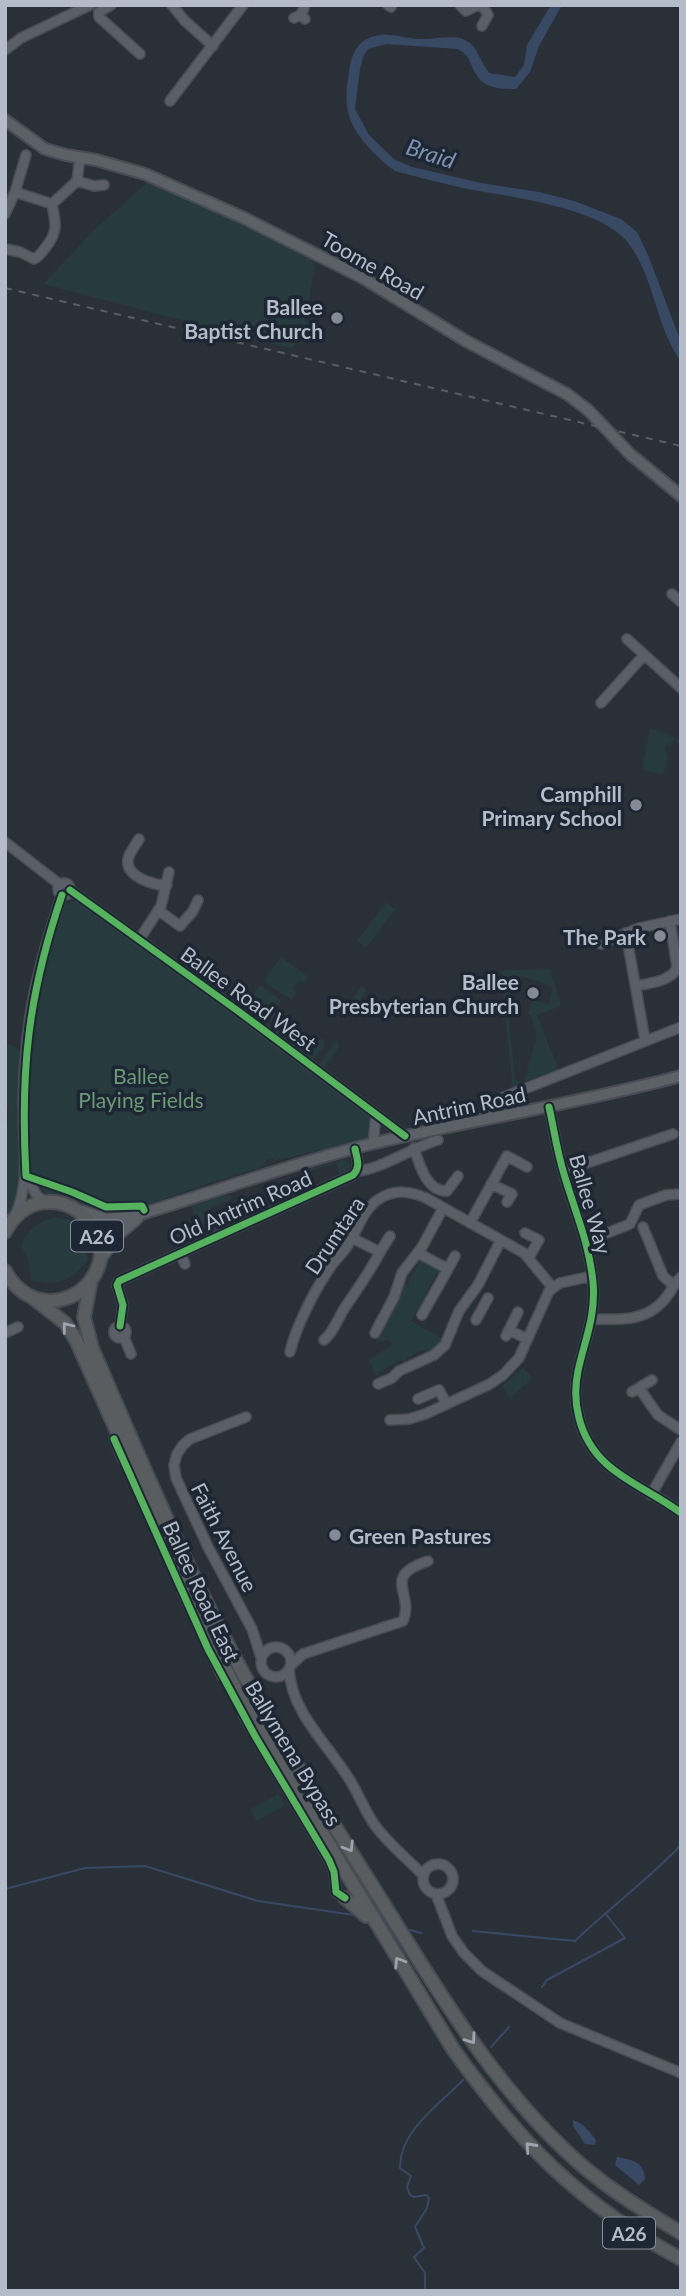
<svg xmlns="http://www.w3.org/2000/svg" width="686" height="2296" font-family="Lato,sans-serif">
<rect width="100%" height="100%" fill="#2a3038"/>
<path fill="#273a3e" d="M149 181 310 257 315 267 305 320 309 324 292 349 43 284 93 231Z
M650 728 681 741V748L676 740 664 747C669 756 669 768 660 774L645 771 642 767Z
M72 901H78L371 1115C376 1126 373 1133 365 1141L277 1160 268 1159 262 1167 200 1186 133 1210 123 1216H106L93 1211 72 1199 49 1197 35 1183 31 1171 28 1063 33 1017 40 978 57 917 63 907Z
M386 902 395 909 366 948 357 941Z
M281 957 308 977 304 983 300 980 293 989 297 992 292 1000 263 981Z
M550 969 561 1006 537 1015 559 1070 524 1081 537 1037 531 1015H528L531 1002 534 1000 548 1004 553 986 520 976 515 989 512 988 508 1009 515 1080 521 1082 513 1088 502 988V970Z
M260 985 280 1000 277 1012 272 1020 248 1002Z
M361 986 367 990 350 1015 345 1011Z
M283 1013 291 1015 288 1019 318 1042 321 1038 324 1040V1047L313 1060 272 1029Z
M337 1039 339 1047 324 1068 319 1064Z
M5 1043 15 1047 23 1056 22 1171 16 1200 5 1219V1136L9 1113 5 1096Z
M345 1159 350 1164 347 1173 251 1218 247 1217 339 1174 336 1163 300 1174V1171Z
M222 1196H232V1199L208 1210 217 1230 239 1220 237 1224 205 1239 191 1206Z
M54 1217 73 1221 82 1234 88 1260C74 1280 54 1287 31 1280L28 1259 21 1246C26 1229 38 1223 54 1217Z
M100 1222 119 1224 105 1246 98 1223Z
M419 1258 442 1269V1275L437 1273 425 1294 431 1298 423 1299 411 1321 445 1341 428 1355 425 1349 406 1358 407 1363 402 1360 390 1365 376 1376 369 1360 393 1344 389 1340 376 1342 396 1303 403 1282 407 1284 418 1264 414 1262Z
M523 1368 533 1378 510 1398 502 1386Z
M278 1794 285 1805 257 1821 250 1809Z"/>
<path fill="#384963" d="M551 5H562L539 46 530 72 516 89C504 89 486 89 478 77 469 65 473 58 458 49L386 44 368 49 363 57 360 69 355 109 369 135 395 160 412 167 481 183 539 192 574 201 621 219 637 232 648 255 681 342V361C656 328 655 279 629 244 601 206 508 197 463 188 441 183 418 177 395 171 386 165 379 158 371 150 347 124 343 107 349 72 351 58 355 44 369 38 386 30 404 39 422 39 441 40 463 30 476 50 480 58 484 66 489 73L515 77 524 65 527 45Z
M573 2120C583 2123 590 2132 596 2140L595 2145 585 2144 573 2126Z
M617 2157C632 2160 644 2161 645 2179L639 2185 615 2165Z"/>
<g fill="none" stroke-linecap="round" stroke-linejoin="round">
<path stroke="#384963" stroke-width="2" d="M5 1889 85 1868 145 1866 258 1901 354 1915
M410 1930 421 1933
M473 1931 575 1941C609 1908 648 1880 681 1845
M542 1987 547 1980 625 1938 605 1913
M491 2047 509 2027
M425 2291V2273L414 2257 424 2248 415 2227 427 2208 429 2198 426 2195 414 2197 410 2195 407 2187 411 2176 400 2168C399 2131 440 2104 463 2080"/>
<defs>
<path id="minor" d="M111 5 99 12V17L140 54
M172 5 184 20 213 46
M388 5 391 7
M460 5 466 11 478 5
M301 15 305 5
M294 18 301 15 305 19
M482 26 488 15 482 5
M5 50 21 38 90 5
M170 101 243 5
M77 181 94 186 104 185
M15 192 52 204
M5 214 15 192 26 155
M5 249 20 252 34 259C40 256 42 252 46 247 58 232 56 223 52 204L77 181 80 157
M672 594 681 602
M627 639 681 688
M601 703 644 655
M139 839C136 845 129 853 128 859 125 877 155 886 167 885
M5 842 59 884
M58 889a6 6 0 1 1 12 0a6 6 0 1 1-12 0Z
M70 890 238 1011 405 1136
M158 910 180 926 193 911 198 900
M626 933 645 1040
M139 940 161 906 169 872
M601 944 639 928 681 919
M636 986C649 983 673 981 677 967L670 921
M549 1107C554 1129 557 1152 564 1174 575 1212 589 1242 593 1282 596 1316 585 1339 578 1371 575 1386 575 1403 579 1418 593 1473 641 1483 681 1513
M488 1119V1108L499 1099 681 1027
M373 1144 376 1115
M414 1148C419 1164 427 1192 447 1191L458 1176
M357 1171C380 1170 413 1147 438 1140
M563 1171 673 1134
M27 1177 37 1196 46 1202
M491 1184 512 1194 507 1202
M15 1216C27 1189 25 1166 24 1137 23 1112 23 1087 25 1062 28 1004 43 949 62 895
M470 1223 507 1156 527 1167
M643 1227 663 1276 673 1285
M525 1233 539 1240 529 1257
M587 1241 630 1224 639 1205 666 1195 681 1194
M380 1252 390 1236
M418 1253 448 1269 455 1256
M180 1254 185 1264
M422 1315 448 1269
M592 1319C621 1320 649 1322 668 1295 672 1289 675 1283 681 1277
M476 1320 488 1298
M114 1332a6 6 0 1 1 12 0a6 6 0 1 1-12 0Z
M120 1326 123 1305 117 1285 119 1281 353 1175C361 1167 357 1159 355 1149
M509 1330 527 1339
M5 1333 18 1327
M375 1333 394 1297 402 1273 422 1247 443 1208
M506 1336 518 1312
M124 1337 131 1354
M324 1340C335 1331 338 1317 346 1306 358 1288 370 1272 380 1252L352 1238
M290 1352C296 1326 316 1287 332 1265 336 1259 342 1254 346 1248 357 1232 363 1209 379 1199 395 1189 410 1191 426 1198L524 1253 553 1288
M378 1384 392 1378 399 1371 434 1355 445 1345 459 1311 478 1285 501 1240
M639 1388 658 1415 681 1430
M632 1392 652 1380
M418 1399 439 1390 446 1403
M246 1417 190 1439 183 1445 177 1454 174 1465 176 1478 208 1547 252 1629 261 1657
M390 1420 409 1419 425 1414 490 1384 503 1375 519 1358 549 1291 560 1283 592 1276
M114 1439 123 1460
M651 1495 681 1442
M182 1591 222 1676
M261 1662a15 15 0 1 1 30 0a15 15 0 1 1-30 0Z
M290 1666 303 1654 403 1621C415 1593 380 1577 428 1561
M289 1670C292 1714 329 1745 351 1782 359 1795 365 1811 374 1824 388 1844 407 1858 423 1875
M244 1716 329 1860 334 1872 336 1892 345 1898
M423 1879a15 15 0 1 1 30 0a15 15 0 1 1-30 0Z
M436 1894 452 1936 464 1953 482 1971 560 2023 681 2073"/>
<path id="major" d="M5 120 45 149 66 155 96 160 145 174 244 218 363 278 466 341 567 394 588 410 630 454 681 496
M78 1210 107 1219 131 1217C213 1193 292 1163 375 1143 477 1119 580 1103 681 1076
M99 1261 118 1235 137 1219"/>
<path id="highway" d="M5 1232C43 1161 137 1231 86 1286 77 1295 65 1300 52 1301 31 1301 15 1289 5 1271
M91 1280 84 1317 92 1348C141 1462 190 1578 250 1686 286 1751 327 1813 366 1876 427 1972 483 2073 566 2151 600 2184 641 2209 681 2233
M33 1298 65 1323 76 1340 208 1635 239 1696 453 2049C519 2142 579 2204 681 2259
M345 1898 366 1916"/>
</defs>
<use href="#minor" stroke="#484c53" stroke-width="12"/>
<use href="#major" stroke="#484c55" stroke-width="14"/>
<use href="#highway" stroke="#474c53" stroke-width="16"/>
<use href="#minor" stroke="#5a5e66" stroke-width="9"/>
<use href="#major" stroke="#5c6168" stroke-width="10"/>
<use href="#highway" stroke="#5a5d60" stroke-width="12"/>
<path stroke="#595d64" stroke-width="2" stroke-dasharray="7 7" stroke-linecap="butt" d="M5 288 681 446"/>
<defs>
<path id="cycleway" d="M70 890 238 1011 405 1136
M62 895C28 995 20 1071 26 1176L72 1192 106 1207 142 1206 144 1210
M549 1107C554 1129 557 1152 564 1174 575 1212 589 1242 593 1282 596 1316 585 1339 578 1371 575 1386 575 1403 579 1418 593 1473 641 1483 681 1513
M120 1326 123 1305 117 1285 119 1281 353 1175C361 1167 357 1159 355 1149
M114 1439 208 1649 255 1736 329 1860 334 1872 336 1892 345 1898"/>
</defs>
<use href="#cycleway" stroke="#1d2633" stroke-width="11"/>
<use href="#cycleway" stroke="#56b35d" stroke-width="7"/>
</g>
<defs><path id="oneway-chevron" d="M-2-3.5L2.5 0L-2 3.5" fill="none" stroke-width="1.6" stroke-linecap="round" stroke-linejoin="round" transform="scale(1.75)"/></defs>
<g stroke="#9ea4af">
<use href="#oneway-chevron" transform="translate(67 1327) rotate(-128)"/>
<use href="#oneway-chevron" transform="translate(349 1847) rotate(58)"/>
<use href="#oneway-chevron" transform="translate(399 1962) rotate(-122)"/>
<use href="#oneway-chevron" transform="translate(471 2039) rotate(55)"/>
<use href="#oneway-chevron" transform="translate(530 2147) rotate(-132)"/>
</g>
<g fill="#848b96" stroke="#1d2633" stroke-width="2.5">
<circle cx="337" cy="318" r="7"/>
<circle cx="636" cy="805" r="7"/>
<circle cx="660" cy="936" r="7"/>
<circle cx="533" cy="993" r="7"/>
<circle cx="335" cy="1535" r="7"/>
</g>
<g text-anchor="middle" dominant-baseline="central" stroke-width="7" stroke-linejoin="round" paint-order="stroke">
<g fill="#1d2633" stroke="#878f9c" stroke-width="2">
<rect x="71" y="1220.5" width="52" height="31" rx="5"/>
<rect x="603" y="2217.5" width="52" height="31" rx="5"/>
</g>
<g font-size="19" font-weight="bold" fill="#b4bcc9">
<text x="97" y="1236">A26</text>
<text x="629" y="2233">A26</text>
</g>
<g font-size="21" fill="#b4bcc9" stroke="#1d2633">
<text transform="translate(373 265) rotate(30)">Toome Road</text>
<text transform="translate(249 998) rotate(36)">Ballee Road West</text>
<text transform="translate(469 1105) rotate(-12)">Antrim Road</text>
<text transform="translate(591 1204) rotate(74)">Ballee Way</text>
<text transform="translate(240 1207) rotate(-24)">Old Antrim Road</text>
<text transform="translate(334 1235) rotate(-56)">Drumtara</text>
<text transform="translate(225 1537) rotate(63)">Faith Avenue</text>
<text transform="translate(202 1591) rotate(65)">Ballee Road East</text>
<text transform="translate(294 1753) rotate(59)">Ballymena Bypass</text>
</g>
<g font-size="21" font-weight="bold" fill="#b4bcc9" stroke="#1d2633" text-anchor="end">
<text x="323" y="306">Ballee<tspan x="323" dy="24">Baptist Church</tspan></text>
<text x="622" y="793">Camphill<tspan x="622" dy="24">Primary School</tspan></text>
<text x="646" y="936">The Park</text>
<text x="519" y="981">Ballee<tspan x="519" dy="24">Presbyterian Church</tspan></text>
<text x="349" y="1535" text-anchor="start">Green Pastures</text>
</g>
<g font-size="21" fill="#6b9a76" stroke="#1d2633">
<text x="141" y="1075">Ballee<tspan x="141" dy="24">Playing Fields</tspan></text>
</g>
<g font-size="23" font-style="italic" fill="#7c92b1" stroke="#1d2633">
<text transform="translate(431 153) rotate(18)">Braid</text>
</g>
</g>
<rect width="686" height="2296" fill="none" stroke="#b4bcc9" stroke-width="14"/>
</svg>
